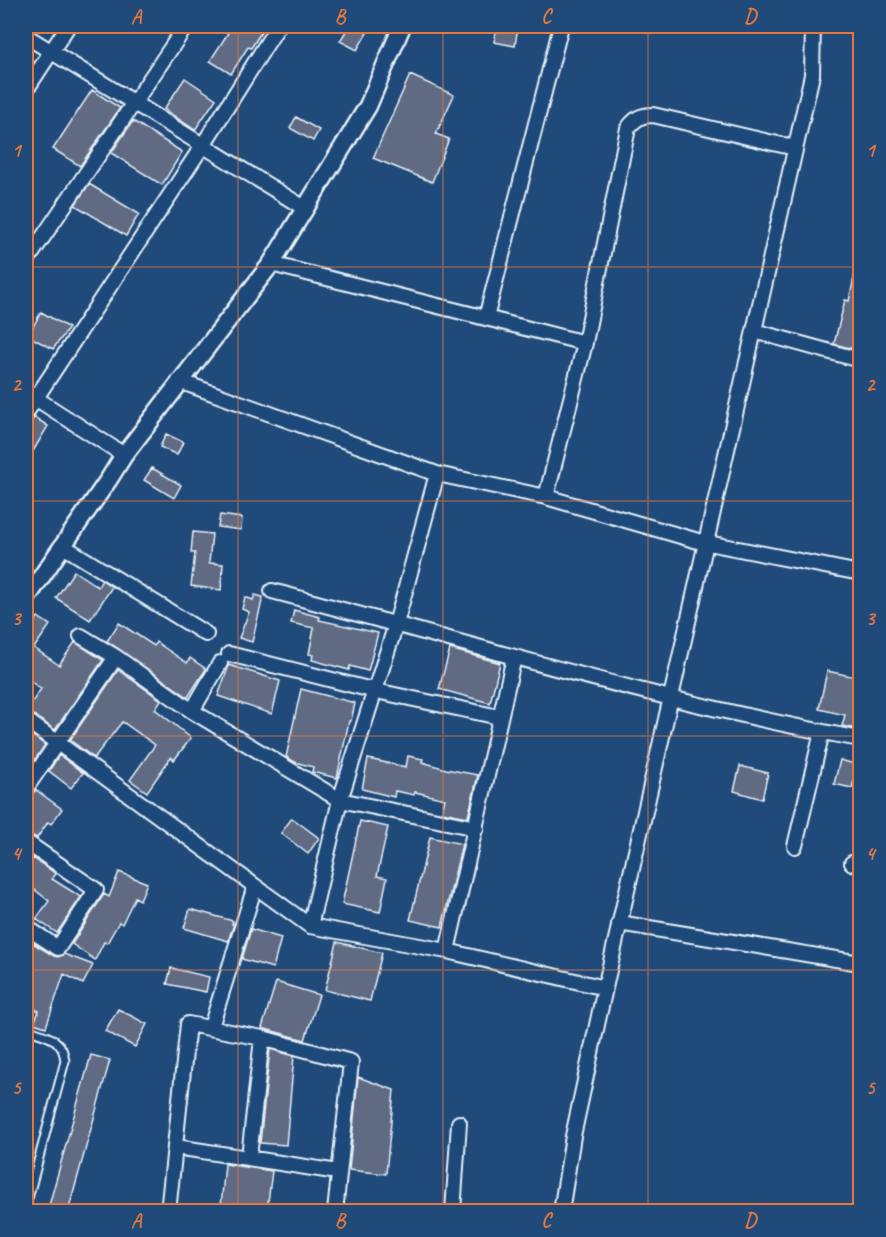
<svg xmlns="http://www.w3.org/2000/svg" width="886" height="1237" font-family="Caveat,sans-serif">
<rect width="100%" height="100%" fill="#1f4a7a"/>
<filter id="ink" filterUnits="userSpaceOnUse"><feTurbulence type="fractalNoise" baseFrequency=".0167" numOctaves="2"/><feDisplacementMap in="SourceGraphic" scale="12" xChannelSelector="R" yChannelSelector="G"/><feConvolveMatrix kernelMatrix="1 2 1 2 8 2 1 2 1" color-interpolation-filters="sRGB"/></filter>
<g filter="url(#ink)">
<path fill="#616a82" stroke="#e8f1f8" stroke-width="1.5" d="M216 26H265L251 48 248 47 231 74 210 61 228 33Z
M349 26H371L357 50 340 41Z
M497 26H518L515 46 494 42Z
M410 75 454 95 436 134 449 139 432 182 373 158Z
M185 78 216 99 195 130 164 109Z
M92 90 120 108 80 166 53 149Z
M296 117 319 130 313 141 290 128Z
M133 121 182 152 162 185 111 153Z
M89 184 139 214 126 236 75 205Z
M855 273H861V351L834 344 845 300 849 301Z
M41 312 69 328 53 349 28 336Z
M34 417 48 426 26 463V429Z
M166 434 183 442 177 455 160 447Z
M152 468 181 485 174 498 144 480Z
M220 515 242 518 241 530 218 527Z
M193 532 212 534 209 563 223 564 221 590 191 586 195 553H191Z
M74 571 98 587 102 580 112 587 90 620 56 598Z
M255 595 263 597 252 642 239 638 249 612 242 609 245 597 253 600Z
M294 610 320 617 319 620 378 633 368 671 350 666 349 670 312 660 313 655 309 654 314 628 291 623Z
M38 617 50 625 34 648 59 665 75 642 103 660 55 730 31 713 26 711 41 689 26 678V635Z
M119 623 154 646 156 642 187 663 190 658 206 669 188 697 107 641Z
M450 649 500 663 490 703 439 689Z
M229 665 280 681 272 714 218 696Z
M118 670 161 700 155 709 191 738 174 760 171 757 147 792 130 780 155 745 124 723 122 722 94 758 70 740Z
M827 671 861 678V730L842 726 845 715 819 709Z
M301 689 355 703 351 721H349L337 778 312 772 313 767 295 762 286 757Z
M26 731 45 745 26 773Z
M59 755 83 773 71 788 49 771Z
M408 756 423 759 422 762 446 769 478 775 468 817 442 812 445 799 415 792 414 795 395 791 394 797 362 789 368 759 406 767Z
M840 760 858 765 852 788 834 784Z
M740 766 768 773 762 799 734 791Z
M36 790 62 809 51 824 48 822 37 838 26 833V797L30 796Z
M292 818 319 838 308 854 281 833Z
M360 821 388 827 377 876 387 878 380 912 342 904Z
M430 837 462 844 442 927 410 920Z
M33 858 56 874 52 879 81 897 57 933 36 919 49 901 26 883V869Z
M119 872 147 883 140 900 135 897 122 924 119 922 107 943 104 942 95 960 72 944 104 894 109 897Z
M190 909 233 921 232 924H234L228 941 184 928Z
M251 929 281 938 273 968 242 959Z
M26 939 54 956 58 957 64 954 93 965 83 984 64 974 46 1027 34 1023 39 1011 26 1006Z
M337 942 382 953 370 1001 325 990Z
M171 968 209 977 206 992 167 984Z
M276 982 319 995 305 1040 262 1028Z
M118 1009 147 1024 135 1047 105 1031Z
M270 1049 294 1056 286 1145 260 1143Z
M91 1055 110 1060 68 1212H57L48 1209Z
M358 1077 394 1090 386 1174 349 1170Z
M225 1164 272 1171 267 1210 221 1206Z"/>
<g fill="none" stroke-linecap="round" stroke-linejoin="round">
<defs>
<path id="service" d="M26 1029C45 1036 63 1037 65 1061L26 1206"/>
<path id="minor" d="M26 36 306 209
M26 90 68 26
M26 262 186 26
M271 264 585 343 628 128C636 118 641 115 653 115L795 148
M486 318 561 26
M754 331 860 360
M179 381 437 474 546 497 698 541 860 573
M26 392 124 455
M26 413 203 145 278 26
M546 497 585 343
M63 546 206 634
M272 591C467 642 661 703 860 739
M81 636 116 657 192 711 340 800 476 828
M229 654 376 691 499 717
M192 711 220 663
M26 720 310 926 447 951 514 657
M26 788 116 657
M26 842 96 890 58 948 26 927
M795 846 822 732
M852 863 860 865
M619 923 860 963
M310 926 340 800 396 624 437 474
M447 951 605 988
M211 1027 255 886
M176 1147 338 1172
M249 1157 262 1038
M168 1212 188 1024 262 1038 351 1062 335 1212
M453 1212 459 1123
M561 1212 573 1136 605 988 812 75 813 26"/>
<path id="tertiary" d="M26 599 109 479 124 455 271 264 368 106 402 26"/>
</defs>
<use href="#service" stroke="#e8f1f8" stroke-width="11"/>
<use href="#minor" stroke="#e8f1f8" stroke-width="18"/>
<use href="#tertiary" stroke="#e8f1f8" stroke-width="21"/>
<use href="#service" stroke="#1f4a7a" stroke-width="7"/>
<use href="#minor" stroke="#1f4a7a" stroke-width="14"/>
<use href="#tertiary" stroke="#1f4a7a" stroke-width="16"/>
</g>
</g>
<path fill="none" stroke="#e8773b" stroke-width="1.5" stroke-opacity="0.55" d="M238 26V1212M443 26V1212M648 26V1212M26 267H860M26 501H860M26 736H860M26 970H860"/>
<rect width="886" height="1237" fill="none" stroke="#1f4a7a" stroke-width="66"/>
<rect x="33" y="33" width="820" height="1171" fill="none" stroke="#e8773b" stroke-width="2"/>
<g font-size="20" text-anchor="middle" font-weight="bold" fill="#e8773b">
<text x="136" y="23">A</text>
<text x="340" y="23">B</text>
<text x="546" y="23">C</text>
<text x="750" y="23">D</text>
<text x="16" y="157">1</text>
<text x="870" y="157">1</text>
<text x="16" y="391">2</text>
<text x="870" y="391">2</text>
<text x="16" y="625">3</text>
<text x="870" y="625">3</text>
<text x="16" y="860">4</text>
<text x="870" y="860">4</text>
<text x="16" y="1094">5</text>
<text x="870" y="1094">5</text>
<text x="136" y="1227">A</text>
<text x="340" y="1227">B</text>
<text x="546" y="1227">C</text>
<text x="750" y="1227">D</text>
</g>
</svg>
